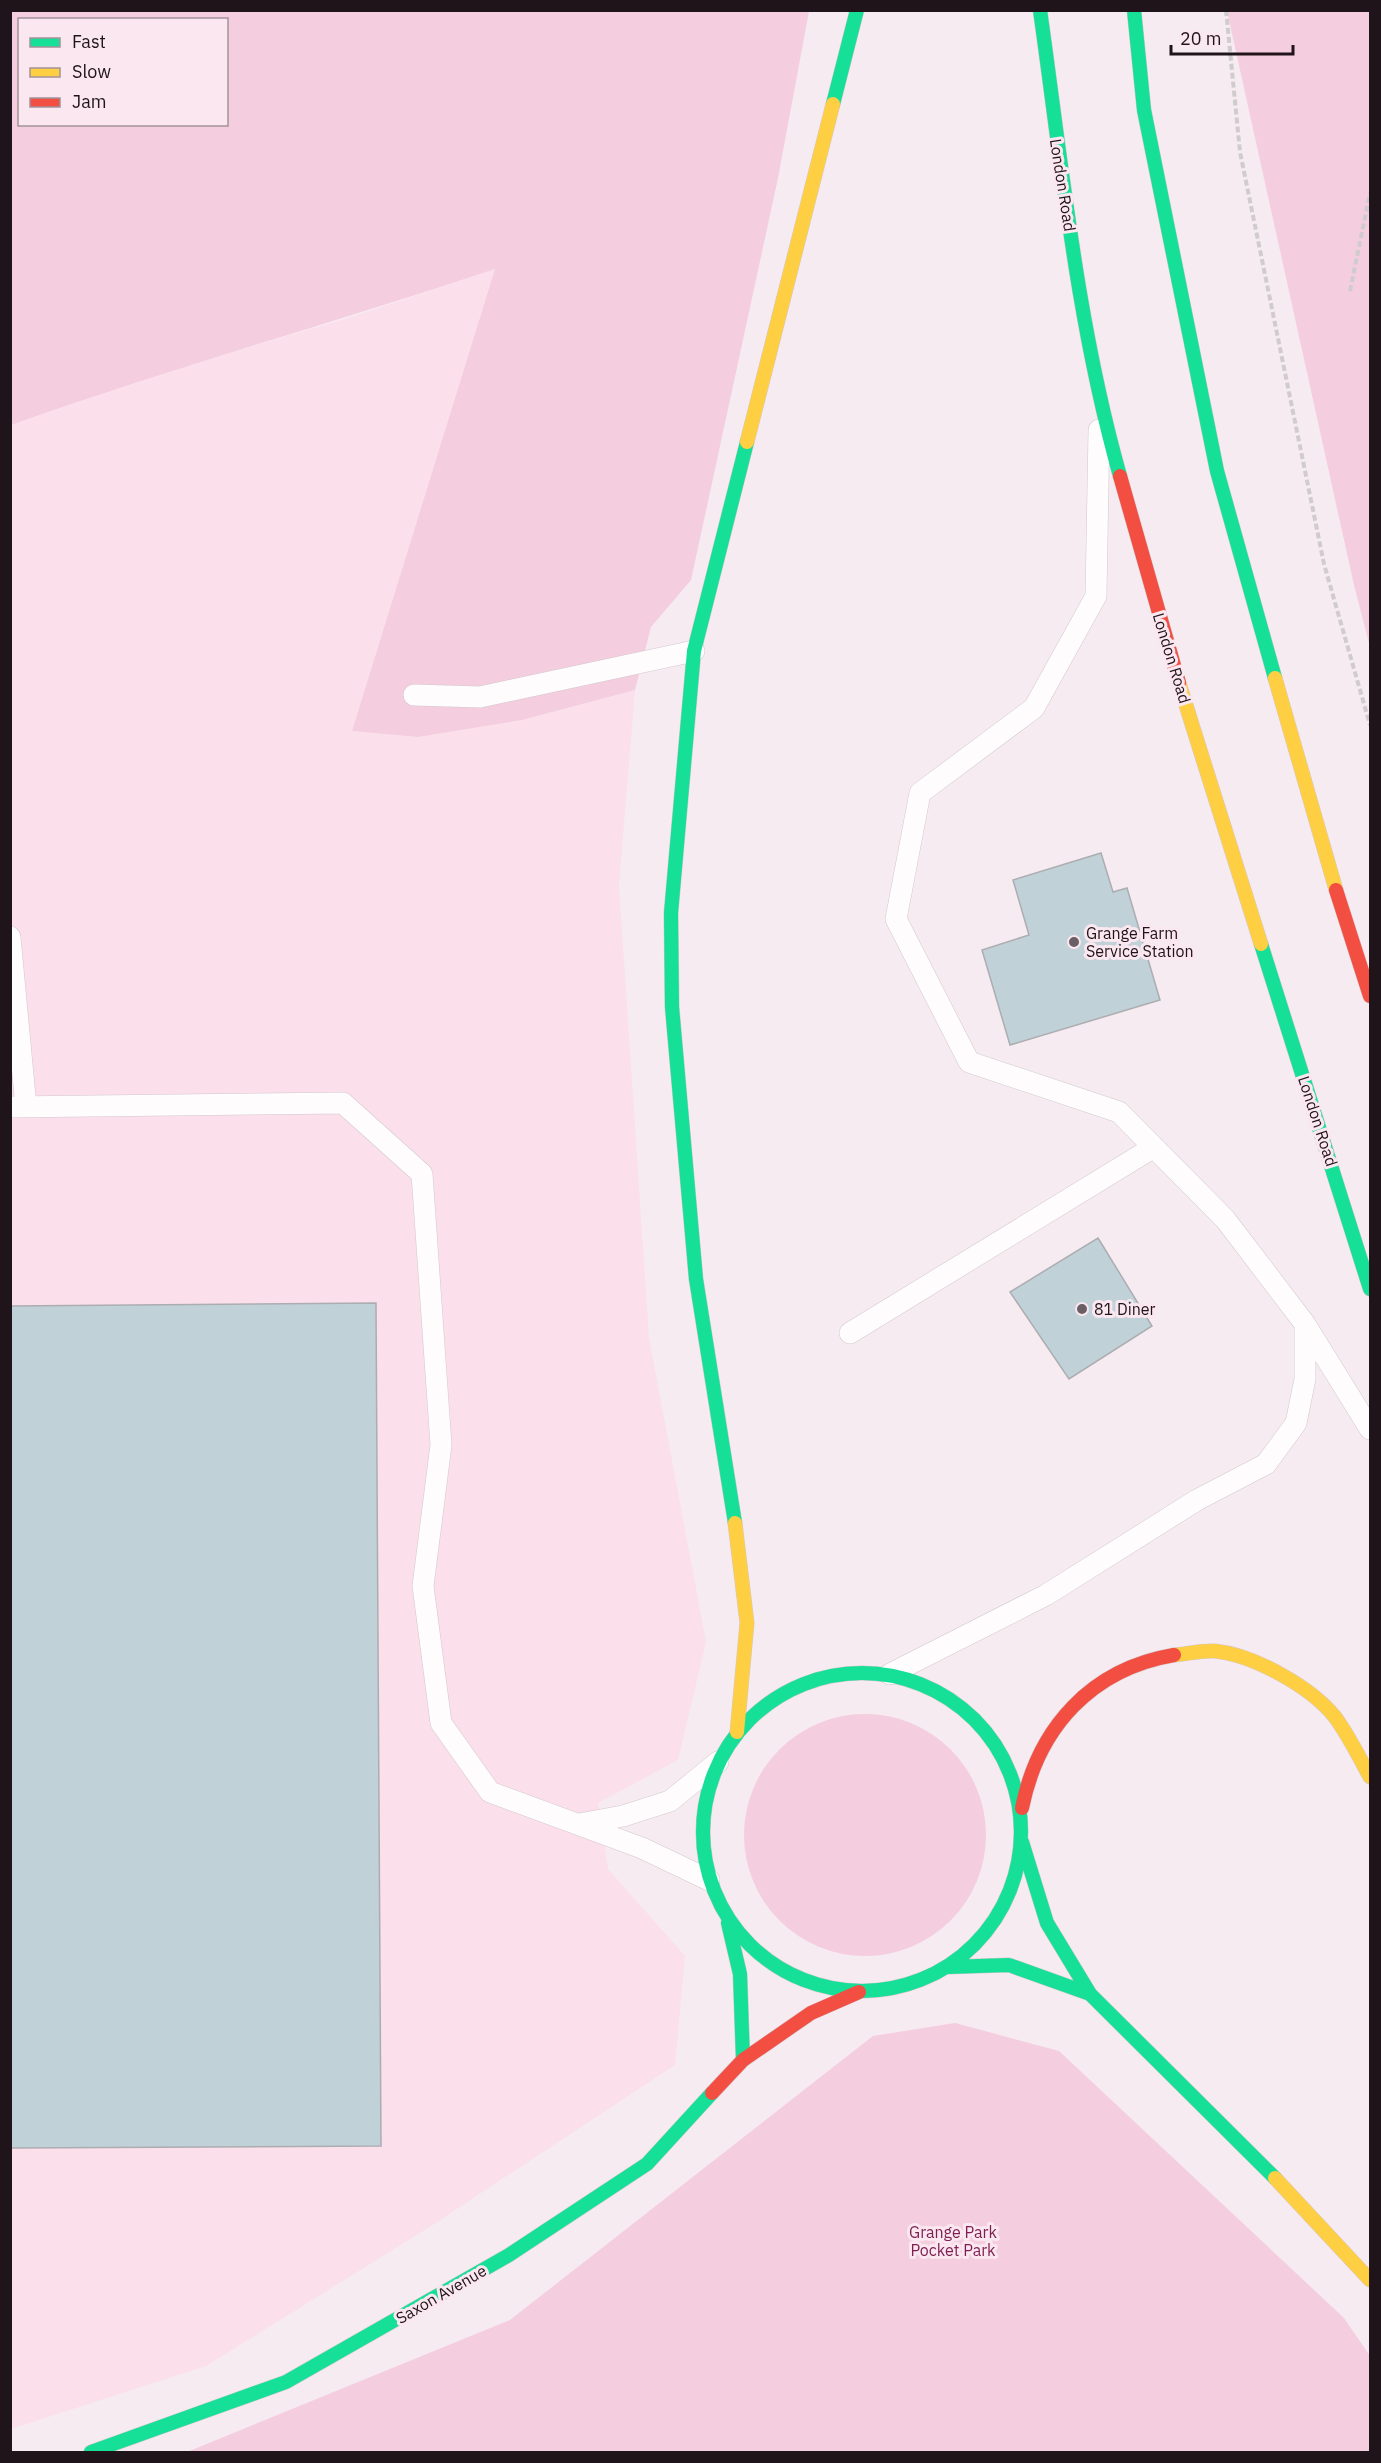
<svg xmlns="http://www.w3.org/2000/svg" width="1381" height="2463" font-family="'IBM Plex Sans',sans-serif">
<rect width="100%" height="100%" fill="#f6ebf0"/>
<path fill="#fbdfeb" d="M495 269 352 731 418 737 522 720 635 690 619 885 649 1338 706 1642 678 1760 598 1803 608 1869 685 1956 675 2065 431 2226 206 2366 11 2429V425L118 386 348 318Z"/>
<path fill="#f4cdde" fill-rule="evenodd" d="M11 11H809L778 178 691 580 651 627 635 690 522 720 418 737 352 731 495 269C334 323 170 368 11 425ZM20 20H226V124H20Z
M1227 11H1370V647L1354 585Z
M744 1835a121 121 0 1 1 242 0a121 121 0 1 1-242 0Z
M955 2023 1059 2051 1344 2318 1370 2356V2452H187L510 2320 873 2036Z"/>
<path fill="#c0d1d8" stroke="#acadb1" stroke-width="1.5" d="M1101 853 1113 892 1127 888 1160 1000 1010 1045 982 950 1029 935 1013 880Z
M1098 1238 1152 1326 1069 1379 1010 1292Z
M376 1303 381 2146 10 2148V1306Z"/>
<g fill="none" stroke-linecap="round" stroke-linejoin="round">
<defs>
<path id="lane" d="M1099 430 1096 596 1034 708 920 793 896 919 969 1062 1119 1112 1225 1219 1305 1324 1370 1429
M414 695 480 697 694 651
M10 937 26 1107
M10 1107 343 1103 422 1174 441 1445 423 1586 441 1723 490 1792 642 1848 709 1880
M850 1333 1154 1147
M890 1674 1046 1595 1197 1500 1266 1464 1296 1423 1305 1379V1325
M579 1824 623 1816 670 1801 718 1762"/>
<path id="fast" d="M1040 10C1062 166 1077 324 1120 476
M1134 10 1144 110 1217 471 1275 678
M833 104 857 10
M671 913 672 1007 696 1279 735 1523
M671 913 694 651 747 442
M1261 944 1370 1289
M703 1832a159 159 0 1 1 318 0a159 159 0 1 1-318 0Z
M1022 1842 1047 1923 1090 1994 1275 2178
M728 1923 740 1974 743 2060
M948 1967 1009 1965 1090 1994
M91 2452 286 2382 509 2255 647 2164 712 2093"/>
<path id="slow" d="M747 442 833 104
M1275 678 1336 890
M1179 683 1261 944
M735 1523 747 1623 737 1732
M1174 1655C1187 1654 1202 1650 1215 1651 1254 1655 1311 1687 1335 1717 1349 1736 1359 1757 1370 1777
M1275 2178 1370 2280"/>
<path id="jam" d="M1120 476 1179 683
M1336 890 1370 996
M1022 1808C1038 1728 1091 1669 1174 1655
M712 2093 743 2060 811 2013 859 1992"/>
</defs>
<use href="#lane" stroke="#d3c8cd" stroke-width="22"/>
<use href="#fast" stroke="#d3c8cd" stroke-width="15"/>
<use href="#slow" stroke="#d3c8cd" stroke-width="15"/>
<use href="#jam" stroke="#d3c8cd" stroke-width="15"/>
<path stroke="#d0cccd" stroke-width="4" stroke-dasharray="6 3" stroke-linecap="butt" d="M1226 10 1240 152 1324 564 1370 725
M1350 291 1370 193"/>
<use href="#lane" stroke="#fefcfd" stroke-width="21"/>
<use href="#fast" stroke="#16e098" stroke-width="14"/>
<use href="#slow" stroke="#ffcf43" stroke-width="14"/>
<use href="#jam" stroke="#f24e42" stroke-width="14"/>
</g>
<g fill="#6a5f64" stroke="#fbe7ef" stroke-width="2">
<circle cx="1074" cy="942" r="6"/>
<circle cx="1082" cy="1309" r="6"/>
</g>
<g text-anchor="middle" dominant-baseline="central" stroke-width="6" stroke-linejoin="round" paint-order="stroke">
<g font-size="16" fill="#1f1419" stroke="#fbe7ef">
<text transform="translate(1063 185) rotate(81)">London Road</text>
<text transform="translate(1172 658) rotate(73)">London Road</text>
<text transform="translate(1318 1121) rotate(72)">London Road</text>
<text transform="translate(441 2294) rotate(-30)">Saxon Avenue</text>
</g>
<g font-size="16" fill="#1f1419" stroke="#fbe7ef" text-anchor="start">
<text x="1086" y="933">Grange Farm<tspan x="1086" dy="18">Service Station</tspan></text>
<text x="1094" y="1309">81 Diner</text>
</g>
<g font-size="16" fill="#7d1f52" stroke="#fbe7ef">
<text x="953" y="2232">Grange Park<tspan x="953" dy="18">Pocket Park</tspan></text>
</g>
</g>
<rect width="1381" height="2463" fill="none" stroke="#1f1419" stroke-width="24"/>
<rect x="18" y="18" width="210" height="108" fill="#fbe7ef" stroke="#a39399" stroke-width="1.5"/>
<rect x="30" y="38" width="30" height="9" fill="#16e098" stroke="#a39399" stroke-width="1.5"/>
<text x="72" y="48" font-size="18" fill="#1f1419">Fast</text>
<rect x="30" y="68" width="30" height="9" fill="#ffcf43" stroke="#a39399" stroke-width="1.5"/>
<text x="72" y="78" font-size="18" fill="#1f1419">Slow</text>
<rect x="30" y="98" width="30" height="9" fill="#f24e42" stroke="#a39399" stroke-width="1.5"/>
<text x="72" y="108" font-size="18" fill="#1f1419">Jam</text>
<path d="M1171 45v9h122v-9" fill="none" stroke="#1f1419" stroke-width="3"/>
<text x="1180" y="45" font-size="18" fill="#1f1419" stroke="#fbe7ef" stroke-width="4.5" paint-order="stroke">20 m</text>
</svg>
